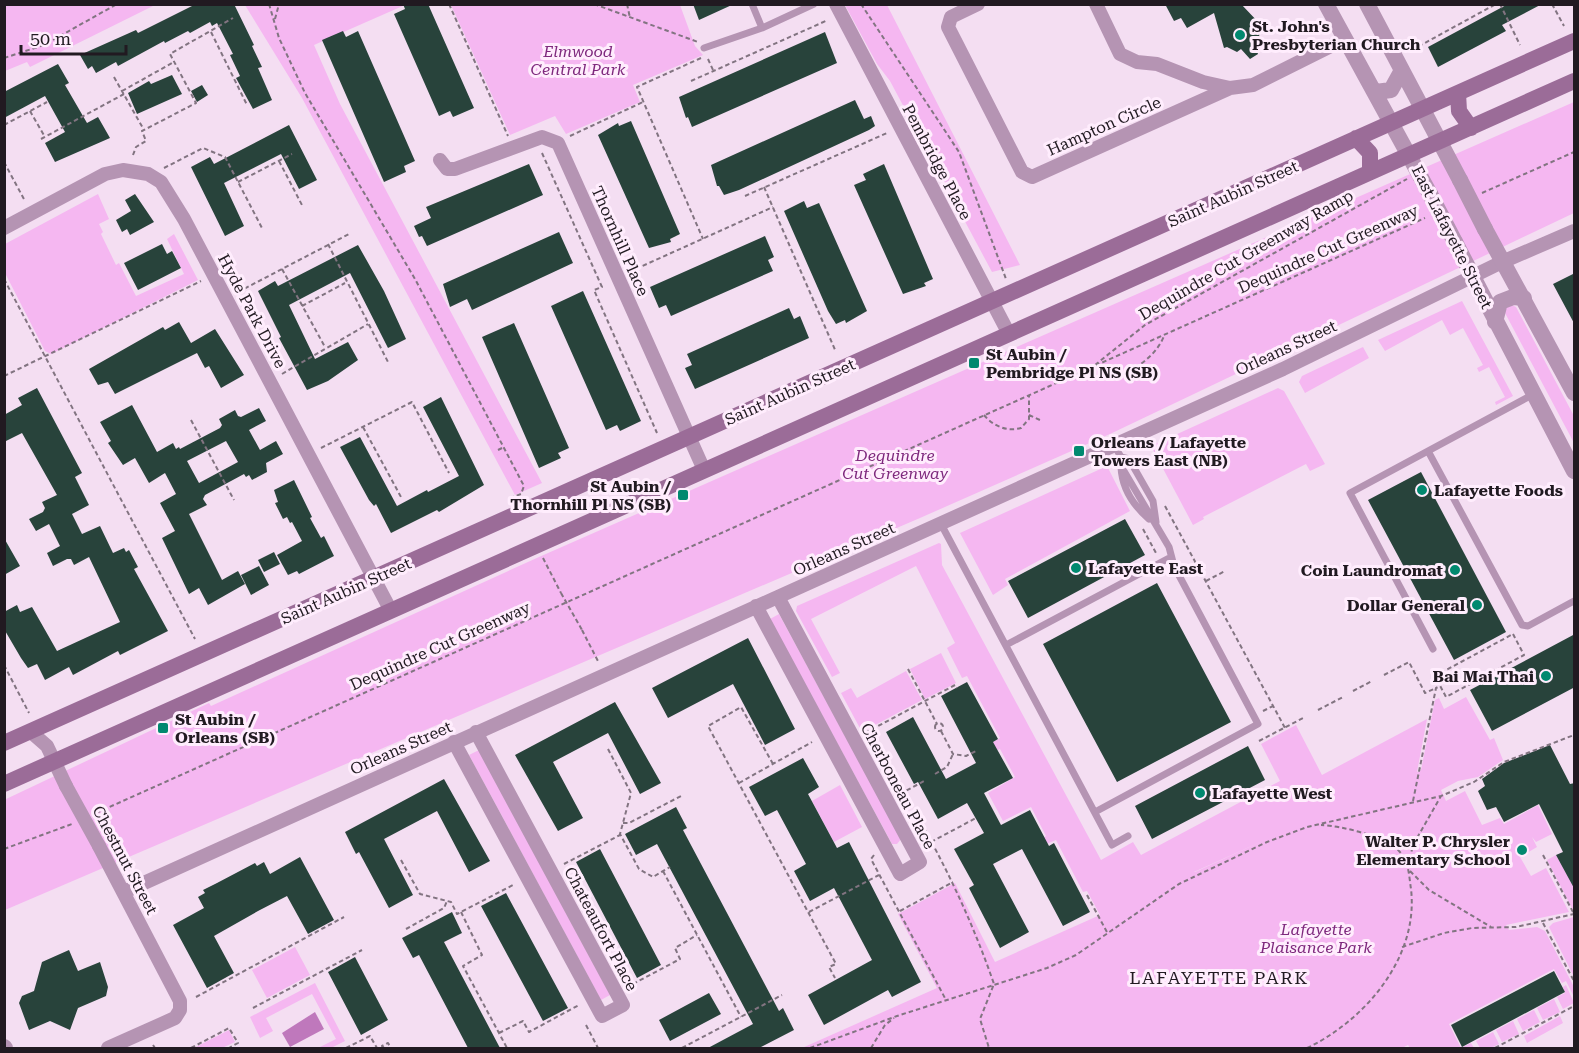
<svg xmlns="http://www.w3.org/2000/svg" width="1579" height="1053" font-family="'Roboto Serif',serif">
<rect width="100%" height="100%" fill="#f4def2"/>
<path fill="#f5b7f1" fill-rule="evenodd" d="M4 5 5 4 155 5 30 67 27 62 5 71Z
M245 5H405L314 45 340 104 542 483 515 495 302 98Z
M451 5H680L695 46 703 55 633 85 640 102 566 134 555 116 510 135Z
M845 5H887L1020 265 992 272 890 81 877 64Z
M1574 102V213L1110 434 920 518 5 910 4 800 209 703 211 706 539 557Z
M98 194 109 219 99 224 103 232 101 234 116 265 119 263 136 296 184 274 167 239 174 234 198 280 51 354 45 351 5 273V244Z
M1462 301 1513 396 1496 405 1495 402 1505 397 1489 367 1479 372 1477 368 1483 365 1463 328 1450 335 1442 320 1385 351 1378 340Z
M1512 305 1516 307 1574 416V443L1505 313 1506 306Z
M1363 347 1369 358 1305 393 1299 382 1302 376Z
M1278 388 1284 391 1325 464 1310 471 1306 464 1203 517 1204 519 1193 525 1151 446Z
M1107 466 1130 511 1005 579 1008 585 993 595 960 533Z
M939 543 941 544 942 565 1101 860 1133 842 1141 855 1280 781 1261 744 1296 725 1322 775 1427 719 1417 772 1421 770 1435 700 1439 698 1444 709 1466 697 1490 740 1494 738 1503 760 1478 777 1458 781 1441 790 1446 801 1465 791 1482 825 1500 818 1504 824 1538 805 1552 834 1536 842 1532 837 1537 847 1520 857 1531 876 1546 868 1569 912 1506 925 1509 930 1537 927 1545 931 1574 987V997L1566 981 1562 983 1554 969 1449 1024 1461 1048 1471 1043 1474 1048H1410L1408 1045 1402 1048H802L937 988 898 914 955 883 995 962 1100 915 1087 891 1083 892 1056 840 1044 845 1041 839 1046 836 1031 807 1003 821 988 793 1015 777 1000 749 995 751 991 743 1000 738 967 676 962 678 947 648 955 643 916 566 811 619 840 673 832 677 796 611 797 606ZM1287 830 1195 872H1194Z
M779 614 901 839 897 844H892L770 619Z
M941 653 956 683 925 699 910 669Z
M906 671 922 700 862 732 841 693 851 688 857 698Z
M479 750 610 995 601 1000 469 755Z
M840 785 862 827 834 842 812 801Z
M1556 855 1574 887V912L1547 860Z
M1574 917V977L1549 927 1553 923Z
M295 947 310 975 267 998 252 970Z
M315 983 345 1041 331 1048H318L336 1039 312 994 266 1018 273 1031 260 1038 250 1017Z
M1566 985 1574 1003 1563 1009 1557 997 1565 993 1563 987Z
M1554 999 1560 1012 1543 1020 1537 1008Z
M1534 1010 1540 1022 1523 1031 1517 1019Z
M1560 1016 1563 1023 1527 1043 1524 1036Z
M1513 1021 1519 1034 1502 1042 1496 1030Z
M229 1030 235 1042 222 1048H194Z
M1493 1032 1499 1044 1491 1048H1480L1476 1041Z"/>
<path fill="#bf78bc" d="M315 1012 324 1029 290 1047 282 1033Z"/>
<path fill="#28433b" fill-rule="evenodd" d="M196 4H234L254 45 252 46 262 67 258 68 272 100 253 109 236 78 240 76 230 55 233 54 217 23 212 26 210 22 190 33 188 31 165 43 164 41 118 66 116 62 96 73 92 66 88 69 80 55 136 30 138 33Z
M403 4H428L474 108 453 117 450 111 439 116 394 14 405 9Z
M693 4H734L699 20Z
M1165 4H1241L1260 24 1259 39 1254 42 1258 54 1250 59 1241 49 1237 52 1227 47 1224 48 1214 13 1187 28 1181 18 1174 21Z
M1508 4H1542L1502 25 1506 31 1438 67 1428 47Z
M343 31 346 37 358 31 415 161 404 166 406 172 384 182 322 40Z
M825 32 837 63 692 127 688 117 686 118 679 97Z
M58 64 69 83 65 85 87 123 98 117 110 138 55 162 45 143 65 132 45 96 4 118V92Z
M172 75 182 94 137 114 128 93 149 81 151 84Z
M202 85 208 95 197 102 191 91Z
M855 100 864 119 871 116 875 126 869 130 739 190 724 195 719 186H717L711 165Z
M631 121 680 234 670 239 671 242 649 248 598 135 618 123 619 126Z
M289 125 317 180 299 189 281 154 224 183 244 226 225 236 191 167 210 157 214 164Z
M529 164 543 195 427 246 422 236 419 237 414 226 431 218 426 207Z
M884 164 933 279 924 283 926 286 903 294 854 185 866 180 863 174Z
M135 194 154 222 130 235 127 229 122 232 116 220 131 211 125 200Z
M804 201 807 208 819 203 867 311 846 323 845 320 836 324 828 311 784 211Z
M559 232 573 263 472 310 467 299 450 307 443 284Z
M765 236 774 257 768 260 773 271 671 316 666 305 659 308 650 287Z
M162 244 167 254 172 251 181 268 138 290 124 263Z
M358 245 384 291 406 339 388 348 350 273 289 305 315 359 348 342 358 360 328 381 307 390 279 338 281 337 258 291 275 281 278 286Z
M1575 273V325L1553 284Z
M583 291 641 421 620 431 617 425 606 430 551 306Z
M789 308 794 319 800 316 809 338 695 389 685 368 692 365 687 354Z
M179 322 191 343 215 329 244 375 221 388 209 366 205 368 197 353 115 394 108 382 98 385 89 369 163 327 165 330Z
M514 323 569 448 558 453 561 458 539 468 482 337Z
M37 388 82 473 75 477 89 505 72 514 82 534 100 526 113 553 124 548 126 552 129 550 138 567 134 569 168 631 120 655 118 651 73 675 69 667 45 680 37 664 28 668 21 658 4 629V612L17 605 20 612 32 607 57 651 120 622 89 557 74 565 71 559H67L53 566 47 553 60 546 49 524 36 531 29 519 43 512 45 508 42 502 57 495 22 433 4 442V415L22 405 18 398Z
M441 397 484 485 439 512 437 510 391 533 376 504 374 506 369 500 340 447 360 437 397 506 427 490 428 492 459 476 423 407Z
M132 405 157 452 173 443 176 449 179 447 180 449 220 428 222 425 219 419 235 410 238 416 241 417 259 408 266 421 249 430 260 450 276 441 283 454 266 463 267 472 252 480 249 475 246 477 244 474 205 495 203 499 207 505 189 514 222 580 238 571 245 584 208 605 199 588 189 594 162 538 175 531 160 503 176 494 165 473 149 483 135 458 123 465 108 443 111 441 100 422ZM226 441 238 462 199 483 187 461Z
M1421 472 1506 632 1454 660 1368 500Z
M294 480 312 517 310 518 321 538 324 536 334 556 299 574 297 571 288 575 277 555 302 541 292 522 290 523 287 517 283 519 275 503 278 502 274 490Z
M1125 519 1145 555 1028 618 1008 581Z
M4 538 20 566 4 575Z
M274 552 280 564 264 572 258 560Z
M259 566 269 585 251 595 241 575Z
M1157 583 1231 722 1117 782 1043 644Z
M1575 634V687L1492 731 1470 690Z
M748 638 795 729 765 745 733 684 668 718 652 688Z
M967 682 998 739 993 742 1013 778 984 793 1001 825 1030 810 1049 846 1054 843 1090 912 1063 926 1022 849 993 864 1029 932 1000 948 969 888 974 885 954 849 984 833 967 803 938 819 918 782 914 784 886 732 913 717 946 779 976 763 941 696Z
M615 702 661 783 640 794 608 733 553 762 583 818 558 831 515 755Z
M1550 745 1570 784 1575 783V890L1556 855 1563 852 1539 804 1504 822 1496 807 1487 810 1478 791 1485 786 1482 779 1504 763Z
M1248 746 1265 780 1152 839 1135 806Z
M803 758 819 787 808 794 837 848 849 842 921 982 892 997 888 990 824 1025 808 995 872 960 834 888 810 901 794 871 806 864 777 810 765 816 749 787Z
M444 779 490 861 469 872 437 811 384 839 413 895 389 908 359 852 356 854 345 832Z
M676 807 687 828 683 830 779 1011 783 1008 794 1030 759 1048H708L753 1024 657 844 636 855 625 834Z
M600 849 661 965 637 978 576 862Z
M300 857 334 920 308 934 287 896 258 911 214 936 234 973 207 988 173 925 204 908 198 897 205 893 203 890 217 883 255 863 257 866 264 862 270 874Z
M506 893 568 1008 543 1021 481 906Z
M452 912 462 933 444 942 500 1048H468L419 955 413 958 402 938Z
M69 950 78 971 100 962 108 987 106 996 78 1008 70 1030 50 1021 29 1030 19 1003 22 996 34 991 42 962Z
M355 957 388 1020 361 1035 328 972Z
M1554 971 1565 992 1462 1047 1451 1025Z
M709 993 721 1014 670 1041 659 1020Z"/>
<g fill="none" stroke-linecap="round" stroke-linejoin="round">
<path stroke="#827481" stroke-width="2" stroke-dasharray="4.5 3" stroke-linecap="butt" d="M269 4 279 38 305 93 415 279 524 486 521 494 513 497 514 499
M449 4 508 136
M594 4 698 42
M627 4 630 18
M861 4 959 152 1006 279
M1500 4 1520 45
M1552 4 1564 26
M275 19 279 4
M211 32 247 105
M1412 50 1496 4
M4 58 44 45 117 4
M701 58 637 87 703 239
M708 59 713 70
M114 77 144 130
M691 81 828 20
M122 91 174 62
M30 111 45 137
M4 125 47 102
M570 136 643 102
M41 139 124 94
M542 153 602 287 594 290 657 433
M133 155 136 147 146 141 142 131 196 103 170 54 233 18
M279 161 303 207
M4 162 25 201
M164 168 203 148 225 157 262 228
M238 182 292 154
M764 187 836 352
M1482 193 1574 152
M745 196 887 133
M328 244 389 364
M282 269 325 347
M629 272 773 207
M4 279 195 639
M238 292 351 233
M302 306 345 283
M1095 365 1145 325 1407 179
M1085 370C1112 387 1153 364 1164 336
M282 374 368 324
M4 376 201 281
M984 415C993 426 1007 432 1021 428L1029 419V395
M1029 415 1040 420
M191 420 234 500
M363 427 401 497
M321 448 412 402 449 473
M498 450 504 447
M1165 506 1285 728
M1143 529 1156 553
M543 558 561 593
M1206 581 1225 571
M582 630 599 663
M1513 634 1524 655 1446 697 1435 676Z
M4 665 29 713
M908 669 937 724
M1384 675 1409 662 1425 693 1436 688
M1353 691 1372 681
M1318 710 1343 697
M1263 711 1273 706
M935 727a4 4 0 1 1 8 0a4 4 0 1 1-8 0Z
M941 731 953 754 966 756 978 750
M865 733 955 685 957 688
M1259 741 1305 717
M608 749 631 793 620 834 639 869 653 877 670 867
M773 764 741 707 708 726 836 964 829 967 835 978
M935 774 947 767 953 754
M739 783 812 742
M900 794 926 780
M1413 801 1436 688 1440 686
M96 813 1425 218
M623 823H629L681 796
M918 831 924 828C952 879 975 929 994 984L980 1019 989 1048
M931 842 976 818
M4 849 72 824
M874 855 871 859 946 1000
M1543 855 1574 914
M401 860 420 894 451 902 457 914 515 884
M564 864 620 835
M1408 866 1413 845 1441 796
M663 871 741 1017
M1410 871 1429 890 1491 927
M1087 895 1108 934
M900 911 953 882
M461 912 482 955 463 966 507 1048
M809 912 879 875
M1543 923 1574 981
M406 929 444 908 447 901
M1402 947 1444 933 1472 928 1516 927 1574 914
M633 984 680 959 675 948 697 935
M196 997 344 917
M253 1008 362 950
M586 1025 598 1048
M499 1033 523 1021 529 1032 579 1005
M153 1045 155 1048
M191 1048 229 1028 238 1043 229 1048
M346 1048 370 1036 377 1048
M384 1048 382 1046 388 1043 391 1048
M682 1048 782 995
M810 1048 897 1016 1047 968 1076 955 1179 884 1267 842 1307 827 1441 796 1474 782 1504 762 1574 735
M871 1048 885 1025 894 1018
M1307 1048C1364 1021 1419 958 1411 889 1409 876 1409 861 1399 851 1384 836 1342 826 1321 825
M1495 1048 1574 1006"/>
<path stroke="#b594b3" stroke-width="7" d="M752 4 762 28
M704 48 762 28 814 4
M1428 451 1522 625 1528 626 1574 601
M1121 457 1129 459 1153 501 1156 522
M1121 467C1122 488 1134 506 1149 519
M941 524 1112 845 1128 836
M1006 645 1171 557
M1433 649 1350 493 1534 394
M1095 812 1258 724 1174 566 1169 547 1121 466V457L1114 445"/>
<path stroke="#b594b3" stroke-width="14" d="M836 4 1009 334
M978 4 951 17 948 27 1022 172 1032 177 1230 88
M1096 4 1120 54 1137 62 1157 64 1203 82 1230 88 1253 85 1345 39
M440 160 447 169H455L542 137 558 143 704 470
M4 228 105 174 123 170 148 174 161 182 184 219 391 611
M756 606 900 874 920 862 778 597
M31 732 47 746 66 786
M454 742 602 1016 623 1005 476 732
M99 846 180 1001V1010L175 1018 108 1048
M124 892 1283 369 1502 262 1574 231"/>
<path stroke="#b594b3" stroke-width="16" d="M1326 4 1430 194
M1367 4 1460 180
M1376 92 1391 90 1402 70
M1485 229 1574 393
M1455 242 1574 471
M1495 322 1500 302 1513 297 1524 298
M4 1047 5 1048"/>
<path stroke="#9b6c98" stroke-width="16" d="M1458 93 1459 111 1471 128
M1356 138 1370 153V172
M4 743 1574 41
M4 784 1574 81"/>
<path stroke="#827481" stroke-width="2" stroke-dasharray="4.5 3" stroke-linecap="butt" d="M561 593 582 630"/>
<path stroke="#b594b3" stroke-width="14" d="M66 786 99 846"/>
<path stroke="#b594b3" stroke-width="16" d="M1460 180 1485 229
M1430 194 1455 242"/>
</g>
<g fill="#00896f" stroke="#ffedfd" stroke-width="2">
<circle cx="1240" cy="35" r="6"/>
<rect x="968" y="357" width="12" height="12" rx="3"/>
<rect x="1073" y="445" width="12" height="12" rx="3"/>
<circle cx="1422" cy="490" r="6"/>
<rect x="677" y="489" width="12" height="12" rx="3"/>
<circle cx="1076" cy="568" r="6"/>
<circle cx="1455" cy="570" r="6"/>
<circle cx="1477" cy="605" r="6"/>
<circle cx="1546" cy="676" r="6"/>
<rect x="157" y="722" width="12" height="12" rx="3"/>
<circle cx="1200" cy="793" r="6"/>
<circle cx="1522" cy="850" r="6"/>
</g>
<g text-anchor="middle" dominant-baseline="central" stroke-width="6" stroke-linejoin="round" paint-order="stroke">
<g font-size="16" font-weight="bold" fill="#211a21" stroke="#ffedfd" text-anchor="start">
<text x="1252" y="26">St. John's<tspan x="1252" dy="18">Presbyterian Church</tspan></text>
<text x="986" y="354">St Aubin /<tspan x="986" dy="18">Pembridge Pl NS (SB)</tspan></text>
<text x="1091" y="442">Orleans / Lafayette<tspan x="1091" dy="18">Towers East (NB)</tspan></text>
<text x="671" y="486" text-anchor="end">St Aubin /<tspan x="671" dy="18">Thornhill Pl NS (SB)</tspan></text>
<text x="1434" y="490">Lafayette Foods</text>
<text x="1088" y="568">Lafayette East</text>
<text x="1443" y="570" text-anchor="end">Coin Laundromat</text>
<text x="1465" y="605" text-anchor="end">Dollar General</text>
<text x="1534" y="676" text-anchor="end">Bai Mai Thai</text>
<text x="175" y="719">St Aubin /<tspan x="175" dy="18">Orleans (SB)</tspan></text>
<text x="1212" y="793">Lafayette West</text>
<text x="1510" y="841" text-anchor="end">Walter P. Chrysler<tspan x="1510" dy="18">Elementary School</tspan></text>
</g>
<g font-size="16" font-style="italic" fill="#7e287d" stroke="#ffedfd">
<text x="578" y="51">Elmwood<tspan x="578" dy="18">Central Park</tspan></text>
<text x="895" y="455">Dequindre<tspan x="895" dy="18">Cut Greenway</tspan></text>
<text x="1316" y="929">Lafayette<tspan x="1316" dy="18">Plaisance Park</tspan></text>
</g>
<g font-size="16" fill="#211a21" stroke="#ffedfd">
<text transform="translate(1104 126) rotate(-24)">Hampton Circle</text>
<text transform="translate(937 162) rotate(62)">Pembridge Place</text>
<text transform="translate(1233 194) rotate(-24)">Saint Aubin Street</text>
<text transform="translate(1452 237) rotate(63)">East Lafayette Street</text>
<text transform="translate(620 241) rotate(66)">Thornhill Place</text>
<text transform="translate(1328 249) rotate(-24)">Dequindre Cut Greenway</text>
<text transform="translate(1246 255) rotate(-30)">Dequindre Cut Greenway Ramp</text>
<text transform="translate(252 311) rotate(62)">Hyde Park Drive</text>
<text transform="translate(1286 348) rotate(-25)">Orleans Street</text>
<text transform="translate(790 392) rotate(-24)">Saint Aubin Street</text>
<text transform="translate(844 549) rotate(-24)">Orleans Street</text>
<text transform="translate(346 591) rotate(-24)">Saint Aubin Street</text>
<text transform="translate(440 646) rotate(-24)">Dequindre Cut Greenway</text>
<text transform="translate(401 748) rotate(-24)">Orleans Street</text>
<text transform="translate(898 786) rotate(62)">Cherboneau Place</text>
<text transform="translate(125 860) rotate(62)">Chestnut Street</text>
<text transform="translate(601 929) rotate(62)">Chateaufort Place</text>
</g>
<g font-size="18" letter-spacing="1.5" fill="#211a21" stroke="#ffedfd">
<text x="1219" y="977">LAFAYETTE PARK</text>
</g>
</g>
<rect width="1579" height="1053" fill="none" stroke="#211a21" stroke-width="12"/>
<path d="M21 45v9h105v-9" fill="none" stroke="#211a21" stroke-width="3"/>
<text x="30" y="45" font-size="18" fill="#211a21" stroke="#ffedfd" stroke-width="4.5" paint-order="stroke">50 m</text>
</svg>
